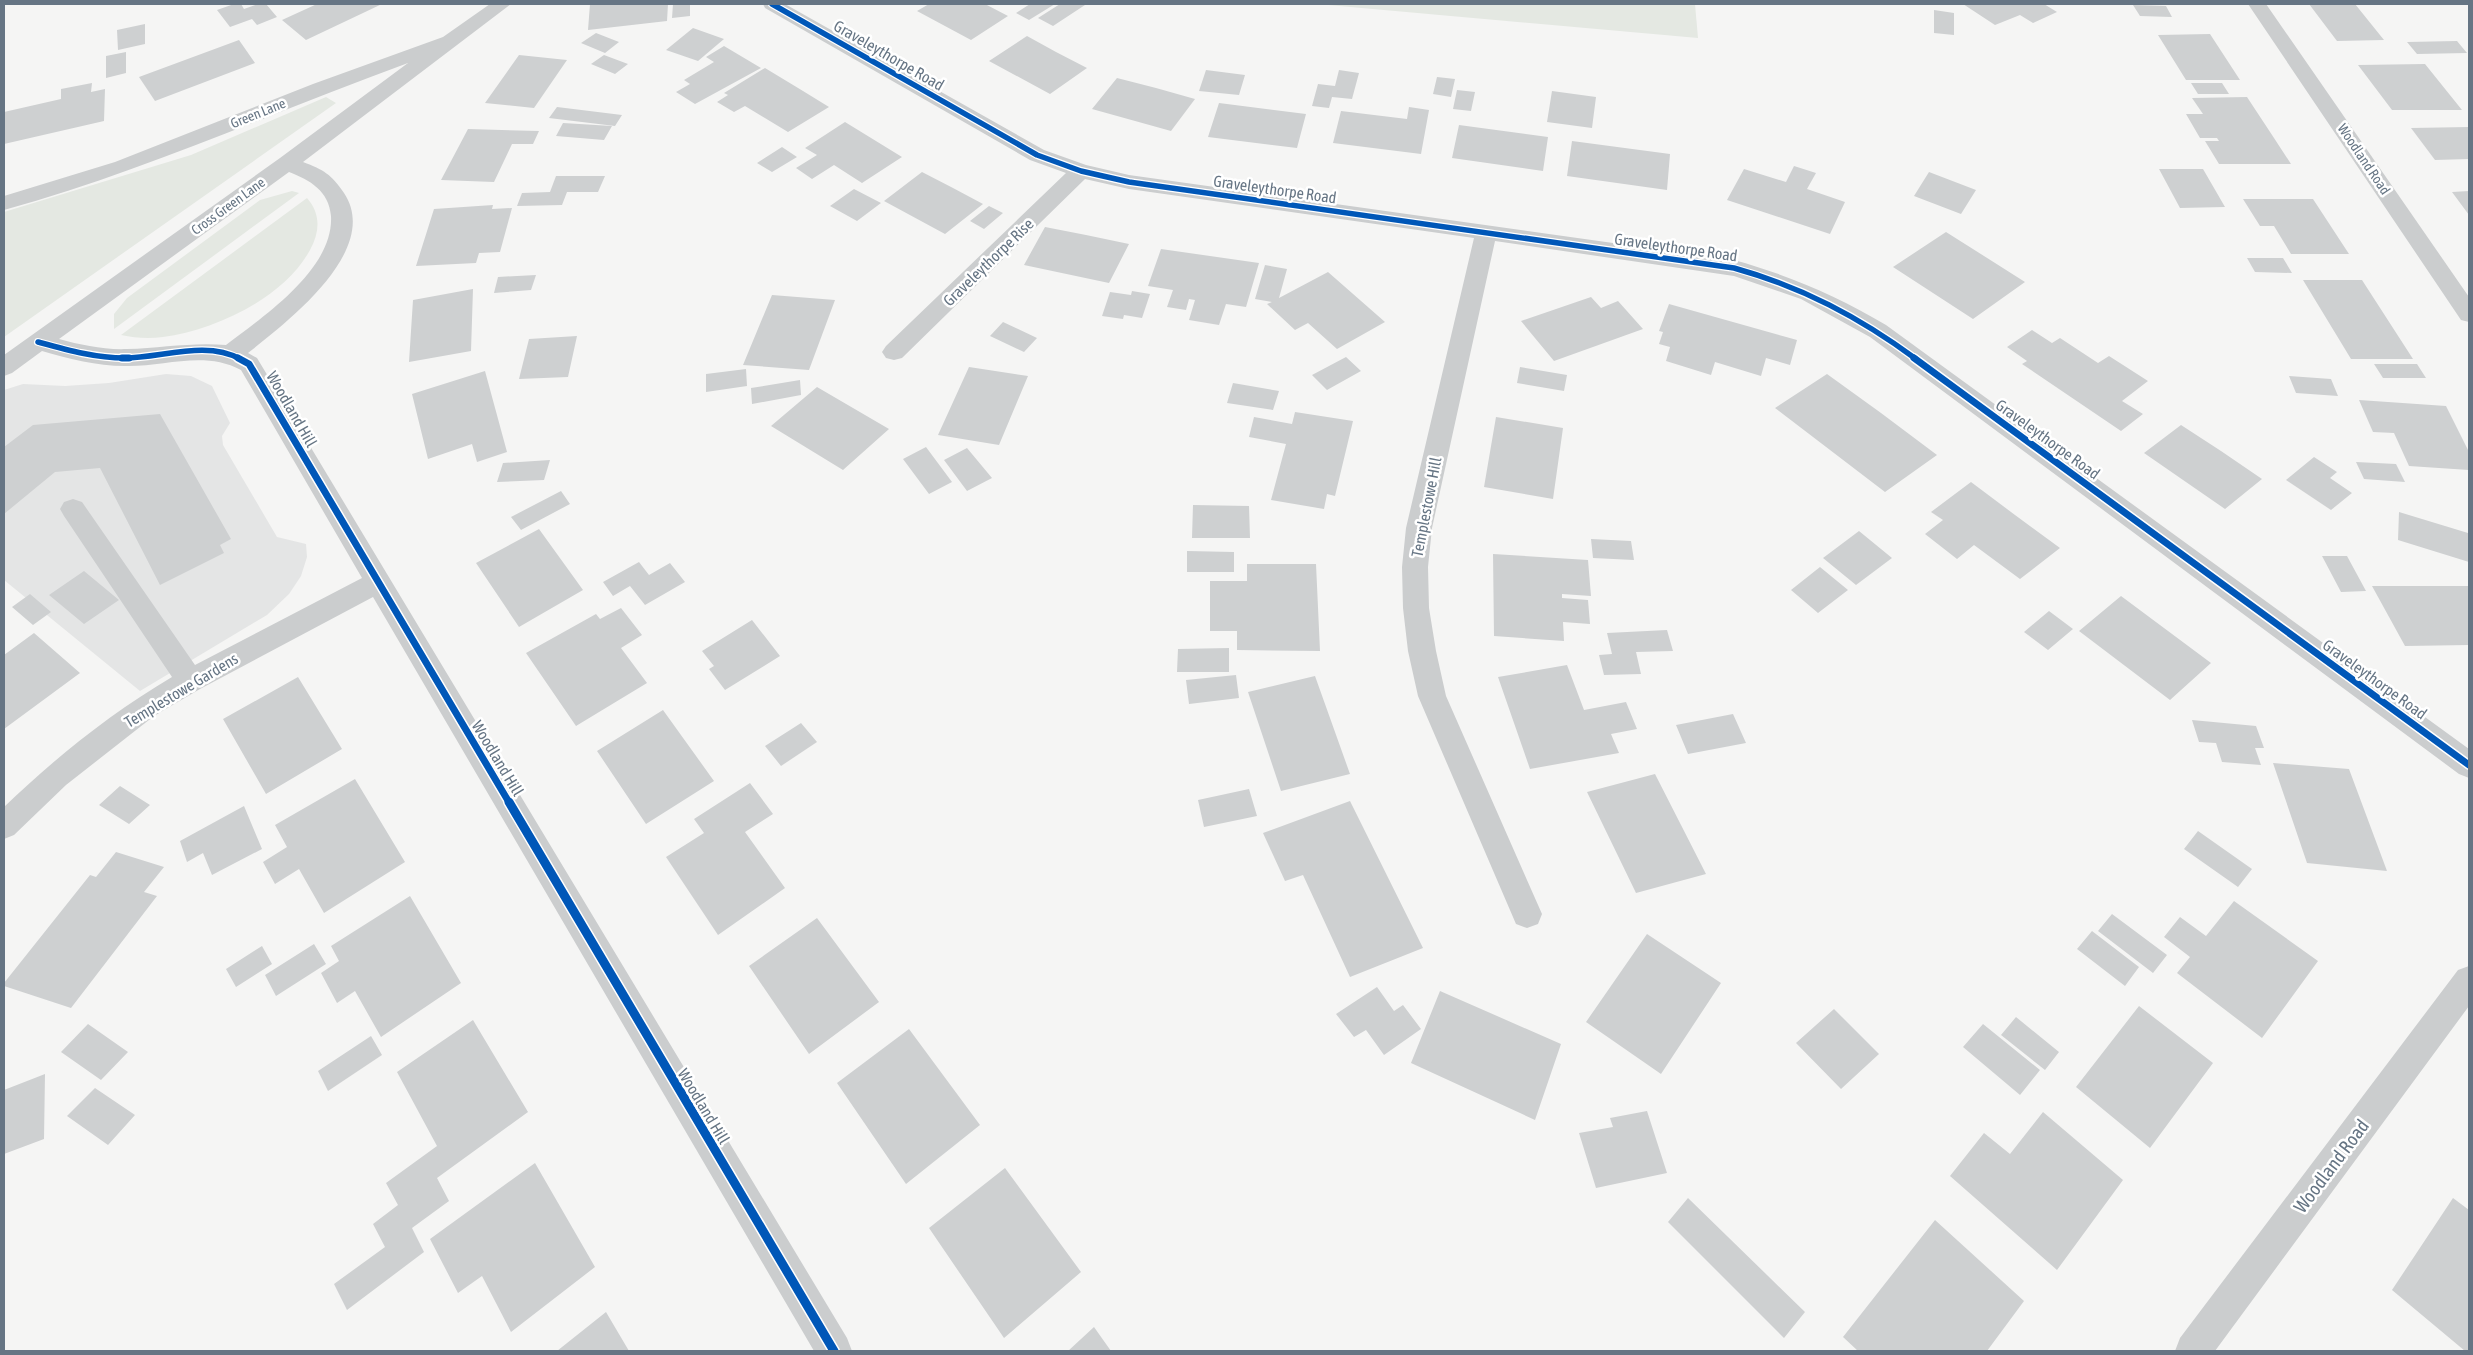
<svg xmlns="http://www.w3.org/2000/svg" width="2473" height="1355" font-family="'Asap Condensed',sans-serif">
<rect width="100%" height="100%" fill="#f5f5f4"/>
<path fill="#e4e5e5" d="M166 374 191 376 212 386 230 423 222 436 223 445 277 537 306 544 307 557 301 576 289 594 267 615 140 691 4 580V390L23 384 65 386 109 383Z"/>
<path fill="#e4e8e2" d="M1317 4H1695L1698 38Z
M326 97 336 103 4 337V212L191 155Z
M292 191 299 193 114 329V314L127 298 260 200Z
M307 198C321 214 320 232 310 250 284 298 215 330 163 337 148 339 135 338 121 335Z"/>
<path fill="#ced0d1" d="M234 4H241L244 9 258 4H266L277 17 257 25 252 19 230 27 217 10Z
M317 4H382L306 40 282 20Z
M590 4H668L667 21 588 30Z
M673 4H690V16L672 18Z
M929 4H985L1008 16 971 40 917 11Z
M1030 4H1055L1029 20 1016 13Z
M1060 4 1085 5 1053 26 1038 18Z
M1963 4H2044L2057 12 2033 23 2020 15 1995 25Z
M2309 4H2355L2384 40 2337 41Z
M2133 5 2166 6 2172 17 2140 16Z
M1934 10 1954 13V35L1934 33Z
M145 24V44L118 50 117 30Z
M693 28 724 39 698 61 666 50Z
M596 33 619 42 605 53 581 43Z
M2210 34 2240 80H2186L2158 35Z
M1027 36 1056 52 1087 68 1050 94 989 61Z
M239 40 255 63 155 101 139 77Z
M2457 41 2467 53 2417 54 2407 42Z
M724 46 761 68 695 104 676 92 690 84 684 80 714 62 706 57Z
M126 52V73L106 78V56Z
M519 55 567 60 534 108 485 103Z
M604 55 628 64 615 74 591 64Z
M2425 64 2462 110H2392L2358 65Z
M765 68 803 91 829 107 788 132 745 106 734 112 717 102 728 95 724 93Z
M1206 70 1245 75 1239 95 1199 91Z
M1339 70 1359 73 1352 99 1332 97 1329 108 1312 106 1318 84 1335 86Z
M1437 77 1455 79 1451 97 1433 94Z
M1117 78 1156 88 1195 99 1171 131 1092 109Z
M92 83 91 92 105 89 104 121 4 144V112L61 99V89Z
M2191 83H2222L2229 94H2198Z
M1457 90 1475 92 1471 111 1453 109Z
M1552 91 1596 97 1592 128 1547 122Z
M2247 97 2274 138 2291 164H2219L2205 141H2219L2217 138H2200L2186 114H2203L2192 98Z
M1219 103 1306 114 1297 148 1208 137Z
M557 107 622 115 615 126 549 118Z
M1409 107 1429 110 1421 154 1333 143 1341 111 1407 119Z
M845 122 902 157 862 183 834 165 812 179 796 168 817 155 805 148Z
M563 123 612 126 604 140 556 136Z
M1459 125 1548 137 1543 171 1452 158Z
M2469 127V159L2435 160 2411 128Z
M468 129 539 131 533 144H512L494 182 441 180Z
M1572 141 1670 154 1667 190 1567 176Z
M782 147 797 157 772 172 757 163Z
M1794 166 1816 173 1807 189 1845 202 1830 234 1727 200 1744 169 1786 182Z
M2159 169H2203L2225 207 2180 208Z
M922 172 953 188 983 204 945 234 884 201Z
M1929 172 1976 190 1961 214 1914 196Z
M556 176H605L598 192H567L562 205 517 206 522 193 550 192Z
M854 189 881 203 857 221 830 206Z
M2469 191V215L2452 192Z
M2243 199H2313L2349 254H2291L2274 226H2260Z
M493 205 492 209 512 208 500 252 479 253 476 263 416 266 434 209Z
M989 206 1003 213 984 229 970 221Z
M1045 227 1086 235 1129 244 1109 283 1024 265Z
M1946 232 1984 256 2025 282 1973 319 1893 267Z
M1161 249 1259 263 1246 307 1226 304 1219 325 1189 320 1195 300 1189 299 1186 310 1167 307 1173 290 1148 286Z
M2247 258H2283L2292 273 2255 272Z
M1265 265 1287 269 1279 298 1328 272 1385 322 1337 349 1308 323 1295 330 1267 304 1272 302 1255 299Z
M536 275 531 290 494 293 498 277Z
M2303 280H2362L2413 359H2351Z
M473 289 471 351 409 362 413 300Z
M1132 291 1150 294 1142 318 1124 315 1123 319 1102 316 1110 292 1131 295Z
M772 295 835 300 809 370 743 365Z
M1591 297 1601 308 1618 301 1643 329 1554 361 1521 321Z
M1669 304 1797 340 1790 365 1766 358 1761 376 1715 362 1711 375 1666 361 1670 347 1659 344 1663 332 1659 331Z
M1003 322 1037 338 1024 352 990 336Z
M2032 330 2052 343 2060 338 2098 363 2109 356 2148 381 2122 401 2143 414 2121 431 2022 364 2027 361 2007 347Z
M577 336 568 377 519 379 529 339Z
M1346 357 1361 371 1327 390 1312 375Z
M2374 364H2417L2426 378H2383Z
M969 367 1028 376 999 445 938 435Z
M1520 367 1567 375 1564 391 1517 383Z
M746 369 747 386 706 392V374Z
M485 371 507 452 477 462 472 444 428 459 412 394Z
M1827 374 1881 413 1937 455 1885 492 1775 408Z
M2289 376 2331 379 2338 396 2296 393Z
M800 380 801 395 752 404 751 388Z
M1233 383 1279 391 1273 410 1227 403Z
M817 387 889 429 843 470 771 426Z
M2359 400 2446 406 2469 452V470L2409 466 2394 433 2373 432Z
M1295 412 1353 421 1335 496 1327 494 1324 509 1271 500 1286 444 1249 437 1254 417 1292 424Z
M160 414 231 539 220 545 224 553 160 585 100 468 55 472 4 514V447L33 425Z
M1496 417 1563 428 1553 499 1484 487Z
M2181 425 2221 451 2262 479 2225 509 2144 453Z
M926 447 952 482 929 494 903 459Z
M967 448 992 478 967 491 944 460Z
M2314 457 2337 472 2330 478 2352 493 2331 510 2286 480Z
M550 460 544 480 497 482 503 463Z
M2356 462 2396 464 2405 482 2364 479Z
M1971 482 2015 515 2060 548 2020 579 1974 545 1957 559 1925 534 1943 520 1931 512Z
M561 491 570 504 521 530 511 517Z
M1193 505 1249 506 1250 538H1192Z
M2399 512 2468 533 2469 562 2398 540Z
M539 529 583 590 519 627 476 563Z
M1859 531 1892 558 1856 585 1823 558Z
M1591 539 1631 541 1634 560 1593 558Z
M1187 551 1234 552V572H1187Z
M1493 554 1588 560 1591 596 1562 594V598L1588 600 1590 624 1563 622 1564 641 1494 636Z
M2322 556H2347L2366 591 2341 592Z
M639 562 649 575 670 563 685 582 645 605 630 586 613 596 603 582Z
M1247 564H1316L1320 651 1237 650V631H1210V581H1247Z
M1820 567 1848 590 1818 613 1791 590Z
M84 571 119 600 84 624 49 595Z
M2372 586H2469V645L2405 646Z
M30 594 51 612 33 625 12 607Z
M2121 596 2211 663 2170 700 2079 631Z
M621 608 642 635 621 648 647 683 576 726 526 653 596 614 600 619Z
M2049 611 2073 629 2048 650 2024 632Z
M752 620 780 656 725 690 709 669 714 666 702 651Z
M1667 630 1673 651 1636 652 1641 674 1604 675 1599 655 1612 654 1607 633Z
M34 633 80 673 4 729V655Z
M1229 648V672H1177L1178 649Z
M1567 665 1584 710 1626 702 1637 729 1611 734 1619 753 1530 769 1498 677Z
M1236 675 1239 698 1189 704 1186 680Z
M1315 676 1350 774 1281 791 1248 692Z
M298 677 342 749 266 794 223 719Z
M663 710 714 781 646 824 597 751Z
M1733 714 1746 743 1688 754 1676 725Z
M2192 720 2256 726 2264 748H2255L2261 765 2222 762 2216 743 2199 742Z
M801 723 817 742 781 766 765 746Z
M2273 763 2349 769 2387 871 2307 863Z
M1655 774 1706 874 1636 893 1587 792Z
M355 779 405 862 324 913 299 869 275 884 263 862 287 847 275 825Z
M750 783 773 814 745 832 785 888 718 935 666 857 704 833 694 819Z
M120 786 150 805 129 824 99 805Z
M1249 789 1257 816 1204 827 1198 800Z
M1350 801 1423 948 1350 977 1303 875 1285 881 1263 833Z
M244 806 262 849 212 875 203 853 187 862 180 841Z
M2198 831 2252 869 2238 887 2184 849Z
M116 852 164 867 144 892 157 896 71 1008 4 986V983L90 875 96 877Z
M410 896 461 983 381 1037 355 991 337 1003 321 973 339 961 331 946Z
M2234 901 2318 961 2262 1038 2177 973 2190 957 2164 937 2180 917 2206 936Z
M2112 914 2167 955 2153 973 2098 931Z
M817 918 879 1002 809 1054 749 966Z
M2092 931 2139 967 2125 986 2077 949Z
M1647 934 1721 983 1661 1074 1586 1022Z
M314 944 326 964 276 996 265 975Z
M262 946 272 964 236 987 226 969Z
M1377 987 1394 1011 1403 1005 1421 1029 1384 1055 1366 1030 1354 1037 1336 1014Z
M1440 991 1561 1044 1535 1120 1411 1063Z
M2139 1006 2213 1063 2150 1148 2076 1087Z
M1834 1009 1879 1054 1841 1089 1796 1043Z
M2016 1017 2059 1052 2045 1070 2001 1035Z
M473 1020 528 1112 437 1178 449 1201 412 1228 424 1252 347 1310 334 1284 385 1247 373 1224 398 1205 386 1183 437 1146 397 1072Z
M88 1024 128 1052 101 1080 61 1052Z
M1983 1024 2040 1070 2020 1095 1963 1047Z
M909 1029 980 1125 906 1184 837 1083Z
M371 1036 382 1055 328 1091 318 1071Z
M45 1074 44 1139 4 1154V1090Z
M95 1088 135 1115 108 1145 67 1116Z
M1647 1111 1667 1173 1596 1188 1579 1133 1613 1127 1610 1118Z
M2043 1112 2123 1180 2057 1270 1950 1176 1984 1133 2010 1154Z
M535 1163 595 1267 511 1332 482 1276 458 1293 430 1239Z
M1005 1168 1081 1272 1004 1338 929 1228Z
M1688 1198 1805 1312 1784 1338 1668 1222Z
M2453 1198 2469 1210V1351H2465L2392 1290Z
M1935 1220 2024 1301 1987 1351H1858L1843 1337Z
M606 1312 629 1351H557Z
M1094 1327 1111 1351H1068Z"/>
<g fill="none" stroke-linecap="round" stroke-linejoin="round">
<path fill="#cbcdce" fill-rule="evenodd" d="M490 4H511L303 162C324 170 331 174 344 193 382 250 287 322 248 353L257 358 847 1338 852 1351H814L373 597 200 689 154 716 66 785 14 835 4 839V807C55 758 111 713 172 677L64 516 60 509 64 502 73 499 82 502 195 665 362 578 241 370C204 350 164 367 125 366 96 366 70 359 42 351L12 373 4 376V355L280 158 408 63C273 112 143 172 4 210V196L115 162 313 84 443 37ZM289 172C310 180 329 191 331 216 334 269 264 316 226 345 193 342 161 348 127 349 104 350 81 345 59 339Z
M763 4H785L1044 150 1086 165 1129 175 1734 260C1788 275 1838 296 1886 325L2469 749V778L2459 774 1870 337 1801 299 1734 276 1495 241 1432 528 1428 567 1429 608 1436 651 1446 696 1542 914 1538 924 1527 928 1516 924 1418 696 1408 651 1403 608 1402 567 1406 528 1474 238 1129 189 1085 179 902 358 894 360 886 358 882 352 886 346 1066 173 1030 160 765 8Z
M2248 4H2266L2469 297V322L2461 320Z
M2469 966V1006L2215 1351H2175L2180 1338 2458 970Z"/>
<defs>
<path id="cycleway-far2" d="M772 4 1037 155 1081 171 1129 182 1734 268C1802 287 1859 317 1916 359
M38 342C67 350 95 358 125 358 161 358 206 340 240 359"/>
<path id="cycleway-far1" d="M122 358H129
M238 358 249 364 510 804
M1914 358 2469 765"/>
<path id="cycleway" d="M509 802 834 1351"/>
</defs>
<use href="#cycleway-far2" stroke="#fff" stroke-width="8"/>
<use href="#cycleway-far1" stroke="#fff" stroke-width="10"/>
<use href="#cycleway" stroke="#fff" stroke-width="12"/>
<use href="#cycleway-far2" stroke="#0057b8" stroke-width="5.5"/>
<use href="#cycleway-far1" stroke="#0057b8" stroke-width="7"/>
<use href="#cycleway" stroke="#0057b8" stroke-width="9"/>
</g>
<g text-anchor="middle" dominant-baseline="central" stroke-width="5" stroke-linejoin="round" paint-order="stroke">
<g font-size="14" fill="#667584" stroke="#fff">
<text transform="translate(258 113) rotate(-22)">Green Lane</text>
<text transform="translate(2364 159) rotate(56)">Woodland Road</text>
<text transform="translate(228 206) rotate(-36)">Cross Green Lane</text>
</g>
<g font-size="16" fill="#667584" stroke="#fff">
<text transform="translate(889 55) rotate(30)">Graveleythorpe Road</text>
<text transform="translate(1275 189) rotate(8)">Graveleythorpe Road</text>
<text transform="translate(1676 247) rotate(8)">Graveleythorpe Road</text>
<text transform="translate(988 262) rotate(-44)">Graveleythorpe Rise</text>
<text transform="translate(292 409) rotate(60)">Woodland Hill</text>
<text transform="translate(2048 439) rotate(36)">Graveleythorpe Road</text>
<text transform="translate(1426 507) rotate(-79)">Templestowe Hill</text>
<text transform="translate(2375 679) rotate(36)">Graveleythorpe Road</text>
<text transform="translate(181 690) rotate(-31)">Templestowe Gardens</text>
<text transform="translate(498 758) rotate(59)">Woodland Hill</text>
<text transform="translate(704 1106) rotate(59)">Woodland Hill</text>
</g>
<g font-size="19" fill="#667584" stroke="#fff">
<text transform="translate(2331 1166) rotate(-53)">Woodland Road</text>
</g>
</g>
<rect width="2473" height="1355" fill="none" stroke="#667584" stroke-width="10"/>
</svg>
